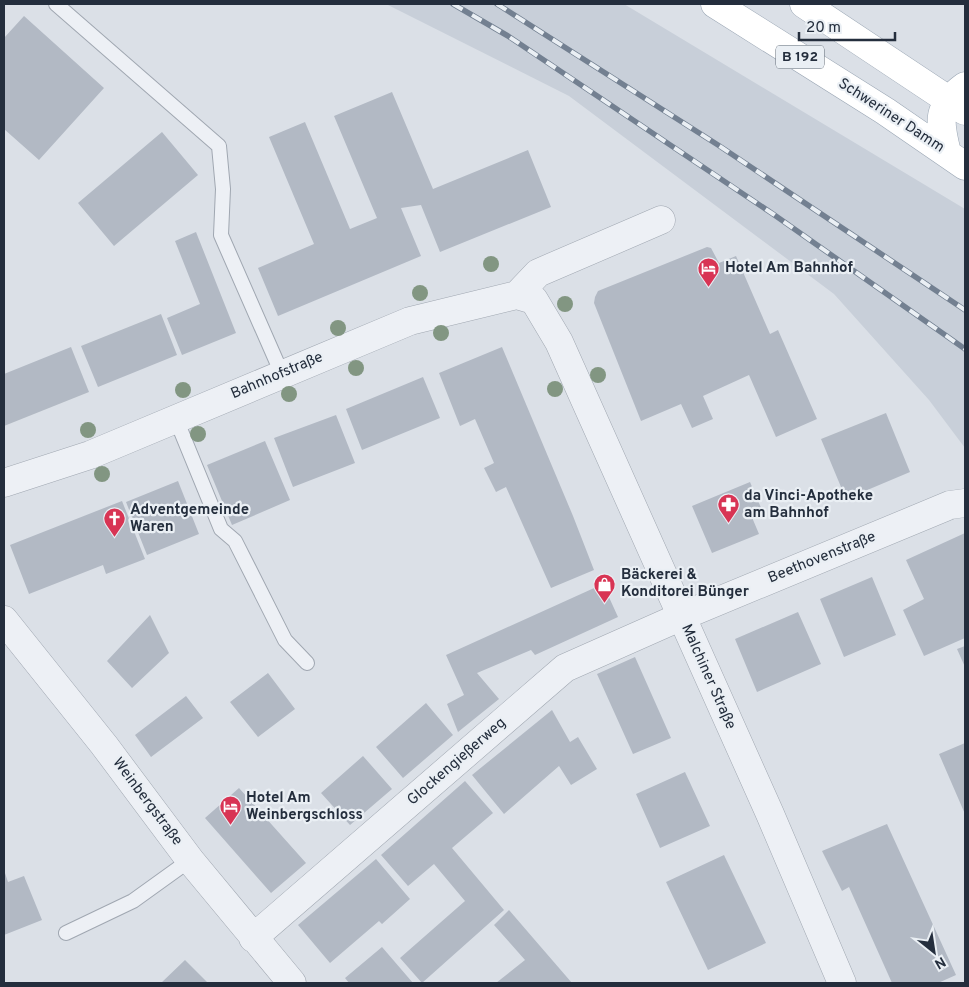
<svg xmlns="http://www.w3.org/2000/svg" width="969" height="987" font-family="Overpass,sans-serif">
<rect width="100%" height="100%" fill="#dbe0e7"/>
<path fill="#c8cfd9" d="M386 4H624L965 209V448L929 400 834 294 569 96Z"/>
<path fill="#b2b9c4" d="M24 16 104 88 39 160 4 129V38Z
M392 92 433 189 528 150 551 207 440 252 421 205 401 208 421 256 278 316 258 268 314 244 269 137 305 122 350 229 377 218 334 116Z
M162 132 198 175 114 246 78 203Z
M196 232 236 333 182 355 167 318 200 304 175 241Z
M707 247 711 248 719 263 736 256 770 334 778 330 817 419 776 437 749 375 703 396 713 419 692 428 681 404 641 421 594 303 595 297 598 291Z
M161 314 177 355 98 387 81 346Z
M71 347 89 392 4 426V374Z
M502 347 573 516 594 570 551 588 506 487 496 492 484 468 494 463 475 419 460 426 439 373Z
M423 377 440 418 362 450 346 409Z
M886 413 910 472 846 499 821 439Z
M336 415 355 463 293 487 274 438Z
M265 441 290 500 232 525 207 465Z
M178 481 199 534 147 555 126 502Z
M750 482 762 510 751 515 759 534 712 553 692 506Z
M122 501 145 559 106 574 103 565 29 594 10 545Z
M965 533V638L924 656 903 610 924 599 906 560Z
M872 577 896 635 844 657 820 599Z
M603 584 618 617 535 655 531 650 477 673 499 699 458 732 447 704 464 695 446 655Z
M798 612 821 664 757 692 735 639Z
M150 615 169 653 132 688 107 661Z
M965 646V667L957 649Z
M635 657 671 738 633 754 597 674Z
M268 673 295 709 258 737 230 702Z
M186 696 203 718 151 757 135 735Z
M426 703 453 735 403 778 376 747Z
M552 710 570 742 578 737 597 769 571 785 559 766 504 814 472 775Z
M965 743V814L939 754Z
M363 756 392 789 350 825 321 793Z
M685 772 710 826 660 848 636 794Z
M465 781 493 813 452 848 504 910 422 983 400 958 465 901 434 864 408 886 381 855Z
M239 788 306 863 271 893 205 818Z
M887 824 956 975 938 983H892L849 887 842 891 822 851Z
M724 855 766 943 708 970 666 882Z
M376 859 410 899 382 924 379 921 330 963 298 925Z
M4 870 8 882 24 876 42 920 4 935Z
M509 910 540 946 572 983H496L525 960 494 925Z
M382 947 413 983H349L345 978Z
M185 960 208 983H161Z"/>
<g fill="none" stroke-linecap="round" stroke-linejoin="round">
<defs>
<path id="lane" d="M56 4 219 146 223 189 221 235 282 374
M176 419 221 529 235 541 285 640 307 663
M66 933 133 901 190 860"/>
<path id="street" d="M517 295 538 273 661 220
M4 483 90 455 410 321 517 295 534 300 559 342 770 814 842 983
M4 620 104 745 190 860 292 983
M253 938 565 668 680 617 950 505 965 503"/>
<path id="primary" d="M715 4 885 111 965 166
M804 4 965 111
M947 153C939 121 936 107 965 86"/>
</defs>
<use href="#lane" stroke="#a0a7b1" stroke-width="16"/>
<use href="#street" stroke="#a0a7b1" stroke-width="29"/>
<use href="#primary" stroke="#99a5b3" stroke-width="29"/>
<use href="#lane" stroke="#edf0f5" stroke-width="14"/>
<use href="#street" stroke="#edf0f5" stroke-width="28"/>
<use href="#primary" stroke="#fff" stroke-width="28"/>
<defs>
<path id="rail" d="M453 4 508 36 773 214 965 349
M497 4 718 145 965 310"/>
</defs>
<use href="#rail" stroke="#738091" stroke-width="5.5"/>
<use href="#rail" stroke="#eaeff4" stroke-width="4" stroke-dasharray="11" stroke-linecap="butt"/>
</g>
<g fill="#829682">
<circle cx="491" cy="264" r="8"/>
<circle cx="420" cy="293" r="8"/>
<circle cx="565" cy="304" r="8"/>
<circle cx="338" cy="328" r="8"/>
<circle cx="441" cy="333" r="8"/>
<circle cx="356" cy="368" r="8"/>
<circle cx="598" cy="375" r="8"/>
<circle cx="555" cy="389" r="8"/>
<circle cx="183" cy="390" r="8"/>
<circle cx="289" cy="394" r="8"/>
<circle cx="88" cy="430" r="8"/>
<circle cx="198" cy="434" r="8"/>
<circle cx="102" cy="474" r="8"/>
</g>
<defs>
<symbol id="hotel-pin" viewBox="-11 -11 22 30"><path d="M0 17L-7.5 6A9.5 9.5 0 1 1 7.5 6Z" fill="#d83454" stroke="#eaeff4"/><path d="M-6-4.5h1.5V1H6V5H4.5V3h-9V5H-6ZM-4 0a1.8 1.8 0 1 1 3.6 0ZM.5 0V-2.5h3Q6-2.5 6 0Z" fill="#fff"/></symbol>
<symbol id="pharmacy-pin" viewBox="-11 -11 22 30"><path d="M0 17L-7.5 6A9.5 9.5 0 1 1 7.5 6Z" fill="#d83454" stroke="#eaeff4"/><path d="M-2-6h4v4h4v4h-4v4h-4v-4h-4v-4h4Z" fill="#fff"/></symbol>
<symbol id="church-pin" viewBox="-11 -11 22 30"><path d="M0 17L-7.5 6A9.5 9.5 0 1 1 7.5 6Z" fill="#d83454" stroke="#eaeff4"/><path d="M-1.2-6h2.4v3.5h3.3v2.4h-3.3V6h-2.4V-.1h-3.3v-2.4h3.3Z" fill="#fff"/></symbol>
<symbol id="shop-pin" viewBox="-11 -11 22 30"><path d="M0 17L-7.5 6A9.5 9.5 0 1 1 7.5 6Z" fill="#d83454" stroke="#eaeff4"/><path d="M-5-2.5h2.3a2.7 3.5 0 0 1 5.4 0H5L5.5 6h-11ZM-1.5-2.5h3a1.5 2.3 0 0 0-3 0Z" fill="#fff"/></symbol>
</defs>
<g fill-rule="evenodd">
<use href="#hotel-pin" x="696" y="256" width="25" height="34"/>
<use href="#pharmacy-pin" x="716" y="492" width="25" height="34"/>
<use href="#church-pin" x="102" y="506" width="25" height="34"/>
<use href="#shop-pin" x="592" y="572" width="25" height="34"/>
<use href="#hotel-pin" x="218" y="794" width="25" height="34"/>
</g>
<g text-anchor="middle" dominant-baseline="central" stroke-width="4.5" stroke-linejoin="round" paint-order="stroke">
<rect fill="#eaeff4" stroke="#5f6874" stroke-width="1" x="776" y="45.5" width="48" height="23" rx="4"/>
<g font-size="14" font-weight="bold" fill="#242e3d">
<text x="800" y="57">B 192</text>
</g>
<g font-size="15" fill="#242e3d" stroke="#eaeff4">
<text transform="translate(891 116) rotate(33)">Schweriner Damm</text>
<text transform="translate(277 376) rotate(-23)">Bahnhofstraße</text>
<text transform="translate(822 558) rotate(-22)">Beethovenstraße</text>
<text transform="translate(708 677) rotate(66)">Malchiner Straße</text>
<text transform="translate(457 762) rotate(-41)">Glockengießerweg</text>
<text transform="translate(147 802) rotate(53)">Weinbergstraße</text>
</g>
<g font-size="15" font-weight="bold" fill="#242e3d" stroke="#eaeff4" text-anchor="start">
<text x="725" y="268">Hotel Am Bahnhof</text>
<text x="744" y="496">da Vinci-Apotheke<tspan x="744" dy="17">am Bahnhof</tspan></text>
<text x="130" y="510">Adventgemeinde<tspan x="130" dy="17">Waren</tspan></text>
<text x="621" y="575">Bäckerei &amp;<tspan x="621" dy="17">Konditorei Bünger</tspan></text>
<text x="246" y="798">Hotel Am<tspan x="246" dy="17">Weinbergschloss</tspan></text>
</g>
</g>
<rect width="969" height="987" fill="none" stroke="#242e3d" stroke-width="10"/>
<g transform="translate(934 952) rotate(150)" stroke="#eaeff4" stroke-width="4" paint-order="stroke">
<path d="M0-4L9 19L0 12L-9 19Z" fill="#242e3d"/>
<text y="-8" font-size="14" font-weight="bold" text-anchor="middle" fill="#242e3d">N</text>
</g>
<path d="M799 32v8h96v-8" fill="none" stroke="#242e3d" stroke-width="2.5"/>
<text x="806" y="32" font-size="15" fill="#242e3d" stroke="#eaeff4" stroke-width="4" paint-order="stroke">20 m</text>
</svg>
